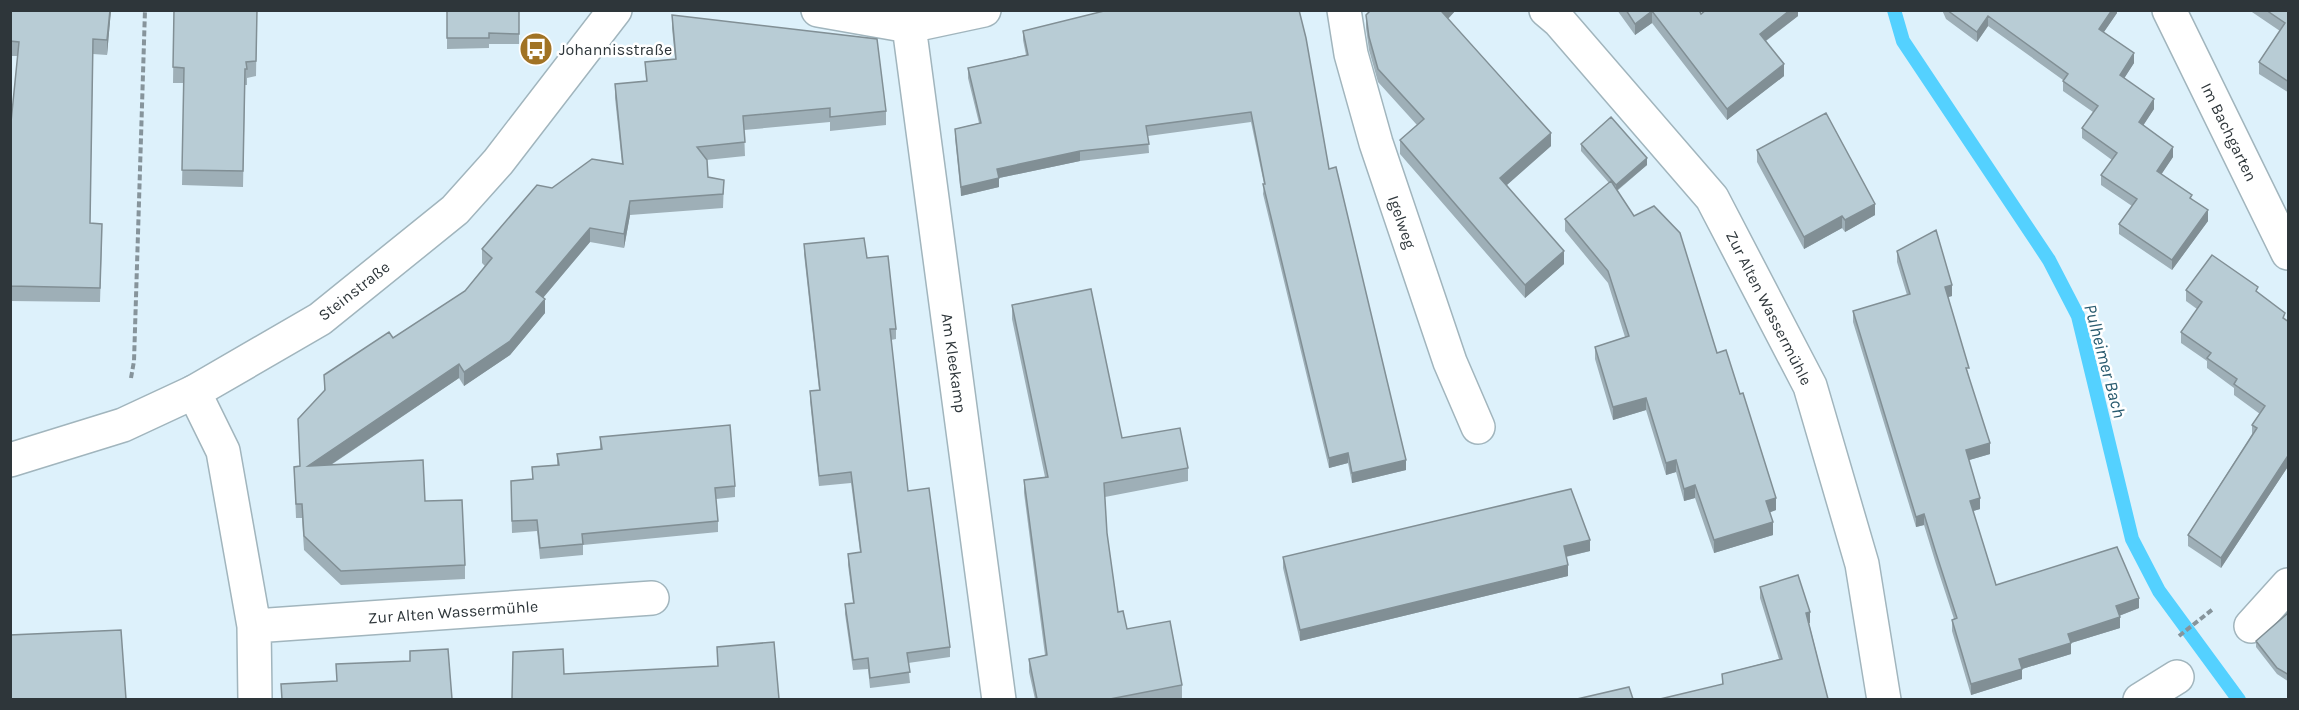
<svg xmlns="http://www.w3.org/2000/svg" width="2299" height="710" font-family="Karla,sans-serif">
<rect width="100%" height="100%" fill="#ddf1fb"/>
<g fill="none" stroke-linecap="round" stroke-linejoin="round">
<path stroke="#54d1ff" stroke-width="14" d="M1894 10 1903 41 2049 260 2078 316 2132 539 2159 591 2239 700"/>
<defs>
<path id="minor" d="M818 10 909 26 984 10
M1344 10 1351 54 1376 143 1450 362 1478 427
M1546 10 1559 21 1712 198 1810 386 1862 564 1884 700
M2169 10 2288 253
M909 26 999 700
M194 392 223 451 254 626 255 700
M254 626 652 598
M2251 626 2288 585
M2140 700 2177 677"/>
<path id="secondary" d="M10 460 123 425 194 392 320 319 455 210 498 162 615 10"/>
</defs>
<use href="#minor" stroke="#a1b5bd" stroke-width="36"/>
<use href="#secondary" stroke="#a1b5bd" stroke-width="36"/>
<path stroke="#86949b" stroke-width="4" stroke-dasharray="6 3" stroke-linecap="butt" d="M131 378 134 361 145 10
M2179 636 2213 609"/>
<use href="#minor" stroke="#fff" stroke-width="33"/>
<use href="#secondary" stroke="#fff" stroke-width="33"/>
</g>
<path fill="#9eafb7" d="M10 10H111L107 55 93 54 90 223 102 239 100 302 10 301V132L18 56H10Z
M174 10H257L256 76 247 78V85H245L243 187 182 185 184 83H173Z
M447 10H519V44H489V48L447 49Z
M1108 10 1329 169 1406 470 1352 483 1348 463 1329 468 1263 194 1264 184 1251 122 1148 136 1149 153 1080 161 999 178V187L961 196 955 138V129L979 123 968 78V68L1026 55 1023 40V31Z
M1371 10H1456L1448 19 1551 146 1507 185 1564 264 1525 298 1400 154V140L1417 125 1378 82 1369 50 1366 28V15Z
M1617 10H1699L1701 14 1798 10V16L1766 41 1784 76 1727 120 1652 23 1635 35Z
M1942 10H2117V13L2104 32 2134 63 2124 78 2154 109 2143 125 2173 157 2161 174 2192 200 2208 221 2172 270 2119 234V224L2132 206 2101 185V175L2112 160 2082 138V128L2093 112 2063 91V80L1988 26 1977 42 1946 19Z
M2249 10H2289V93L2259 74V62L2280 31Z
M672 15 886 111V125L830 131V122L744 130 745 156 706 160 708 177 724 180 723 208 630 215 624 248 590 242 543 298 545 313 510 355 464 386 459 378 331 465 425 501 465 565V579L341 585 304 550 302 518H296L294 467 300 466 298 419 324 391V375L393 338 465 291 485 266 482 263V249L552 188 622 164 615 98V84L646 81 645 62 675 59 672 28Z
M1581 144 1647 165 1617 191 1717 353 1776 510 1769 512 1773 535 1714 553 1695 498 1684 501 1676 472 1666 475 1646 410 1613 420 1595 359V347L1625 337 1608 283 1565 231V219L1609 183 1581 151Z
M1757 150 1875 215 1845 232 1842 228 1804 249 1757 162Z
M804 244 867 258 896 329V339L891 340 908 491 950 647V657L908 663 910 683 870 688 868 669 853 670 845 614V604L853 603 848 565V554L860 552 851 483 819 486 810 401V391L819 390 804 254Z
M1897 251 1952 296 1948 297 1969 377 1990 454 1969 460 1980 509 1973 511 1996 585 2139 608 2119 616 2120 628 2071 643V654L2022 669V679L1971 695 1952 631V620L1954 619 1936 564 1924 525 1916 527 1853 322V311L1907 295 1897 262Z
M2186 290 2258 293 2289 322V465L2221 568 2188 546V535L2252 434V425L2260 414 2234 395V388L2207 368V361L2181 343V332L2197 309 2186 301Z
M1012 305 1122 438 1188 468V481L1105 497 1107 533 1118 612 1127 629 1182 685V699H1035L1029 672V659L1045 655 1024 493V480L1045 477 1012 319Z
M600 437 735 486V497L716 499 718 521V532L583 545V555L540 559 537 531 512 533 511 492 532 479V467L557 465V454L600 449Z
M1590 551 1566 557 1568 576 1300 641 1283 568V557Z
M1760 587 1810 623H1809L1828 699 1722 684V674L1779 659 1760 598Z
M2289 612V682L2277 674 2256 647V641Z"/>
<path fill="#818f95" d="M110 10H111L107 55V40Z
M1443 10H1456L1442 25V12Z
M1790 10H1798V16L1760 45V34Z
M2112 10H2117V13L2099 39V29Z
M1652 11V23L1635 35V24Z
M1988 16V26L1977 42V32Z
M2134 53V63L2120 85V75Z
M1784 64V76L1727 120V109Z
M2154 99V109L2139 132V122Z
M1551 133V146L1500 191V178Z
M2173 147V157L2157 181V171Z
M1080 151V161L999 178V187L961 196V187L997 169Z
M1647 158V165L1616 191V185Z
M630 201V215L624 248V234Z
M1875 204V215L1845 232V220Z
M2208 210V221L2172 270V260Z
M1842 216V228L1804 249V237Z
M590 228V242L536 306V292Z
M1564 251V264L1525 298V285Z
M1952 285V296L1945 298V287Z
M545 299V313L510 355 464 386V372Z
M459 364V378L308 480V466Z
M1646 398V410L1613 420V407Z
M1990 443V454L1966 461V450Z
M1348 453V463L1329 468V458Z
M2289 454V465L2221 568V558Z
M1406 460V470L1352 483V473Z
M1676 460V472L1666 475V463Z
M1695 485V498L1684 501V489Z
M1776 498V510L1766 514V501Z
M1980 498V509L1970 512V501Z
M1924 514V525L1916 527V517Z
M1773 522V535L1714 553V540Z
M1590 540V551L1564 557V546Z
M1568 565V576L1300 641V630Z
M2139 598V608L2116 617V606Z
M1810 612V623L1806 624V613Z
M2120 617V628L2071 643V654L2022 669V679L1971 695V684L2019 659 2068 634Z"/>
<path fill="#b8ccd5" stroke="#818f95" stroke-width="1.5" d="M10 10H110L107 40 93 39 90 223 102 224 100 288 10 286V132L19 42 10 41Z
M174 10H257L256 61 246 62 247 69H245L243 171 182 170 184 68 173 67Z
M447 10H519V34L489 33V38H447Z
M1108 10H1299L1306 38 1329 169 1336 167 1406 460 1352 473 1348 453 1329 458 1263 184H1265L1251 112 1146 126 1149 144 1080 151 997 169 999 178 961 187 955 129 981 123 968 68 1028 55 1023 31Z
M1371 10H1443L1442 12 1551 133 1500 178 1564 251 1525 285 1400 140 1424 119 1378 69 1369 37 1366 15Z
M1626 10H1699L1701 14 1706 10H1790L1760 34 1784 64 1727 109 1652 11 1635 24Z
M1947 10H2112L2099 29 2134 53 2120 75 2154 99 2139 122 2173 147 2157 171 2192 195 2190 198 2208 210 2172 260 2119 224 2137 199 2101 175 2117 153 2082 128 2098 106 2063 81 2068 74 1988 16 1977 32Z
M2266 10H2289V82L2259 62 2285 23Z
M672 15 877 39 886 111 830 117V108L743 116 745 142 697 147 707 160 708 177 724 180 723 194 630 201 624 234 590 228 536 292 545 299 510 341 464 372 459 364 308 466 423 460 425 501 462 500 465 565 341 571 304 536 302 504H296L294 467 300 466 298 419 325 390 324 375 389 332 393 338 465 291 492 258 482 249 537 185 552 188 592 159 623 164 615 84 647 81 645 62 676 59Z
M1826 113 1875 204 1845 220 1842 216 1804 237 1757 150Z
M1611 117 1647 158 1616 185 1581 144Z
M1611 181 1634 216 1654 206 1680 233 1717 353 1726 350 1740 394 1743 393 1776 498 1766 501 1773 522 1714 540 1695 485 1684 489 1676 460 1666 463 1646 398 1613 407 1595 347 1629 336 1608 271 1565 219Z
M1936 230 1952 285 1945 287 1969 368H1966L1990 443 1966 450 1980 498 1970 501 1996 585 2117 547 2139 598 2116 606 2120 617 2068 634 2071 643 2019 659 2022 669 1971 684 1952 620 1957 618 1936 553 1924 514 1916 517 1853 311 1910 294 1897 251Z
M864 238 867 258 888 256 896 329H890L908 491 929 488 950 647 907 653 910 672 870 678 868 658 853 660 845 604 854 603 848 554 861 552 851 472 819 476 810 391 820 390 804 244Z
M2212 255 2258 287 2256 291 2285 313 2283 318 2289 322V454L2221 558 2188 535 2257 428 2252 425 2265 406 2234 384 2237 379 2207 358 2211 353 2181 332 2202 302 2186 290Z
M1091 289 1122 438 1180 428 1188 468 1104 483 1107 533 1118 612 1123 611 1127 629 1170 621 1182 685 1110 699H1037L1029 659 1047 655 1024 480 1048 477 1012 305Z
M730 425 735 486 715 488 718 521 582 534 583 544 540 548 537 520 512 521 511 481 533 479 532 467 559 465 557 454 602 449 600 437Z
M1571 489 1590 540 1564 546 1568 565 1300 630 1283 557Z
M1798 575 1810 612 1806 613 1828 699H1660L1723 684 1722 674 1782 659 1760 587Z
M2289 612V675L2277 668 2256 641Z
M121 630 126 699H10V635Z
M774 642 779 699H512L513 652 563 649 564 674 718 666 717 647Z
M448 649 452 699H282L281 684 337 681 336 664 410 661V651Z
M1629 687 1633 699H1577Z"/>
<defs>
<symbol id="bus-disc" viewBox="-11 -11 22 22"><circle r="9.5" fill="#a17325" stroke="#fff"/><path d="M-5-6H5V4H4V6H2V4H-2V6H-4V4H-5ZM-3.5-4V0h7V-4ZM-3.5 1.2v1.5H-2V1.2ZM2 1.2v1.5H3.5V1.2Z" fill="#fff"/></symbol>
</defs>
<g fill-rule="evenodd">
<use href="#bus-disc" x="517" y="30" width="38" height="38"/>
</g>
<g text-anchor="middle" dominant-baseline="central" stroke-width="5" stroke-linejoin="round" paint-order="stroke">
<g font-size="16" fill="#2e363a" stroke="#fff" text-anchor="start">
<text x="559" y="49">Johannisstraße</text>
</g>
<g font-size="16" fill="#2e363a" stroke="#fff">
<text transform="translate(2229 132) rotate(64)">Im Bachgarten</text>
<text transform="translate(1402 222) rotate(71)">Igelweg</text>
<text transform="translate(354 291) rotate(-38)">Steinstraße</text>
<text transform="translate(1769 308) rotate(63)">Zur Alten Wassermühle</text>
<text transform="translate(954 363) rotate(82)">Am Kleekamp</text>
<text transform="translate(453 612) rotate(-4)">Zur Alten Wassermühle</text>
</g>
<g font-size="18" font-style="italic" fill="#295b6f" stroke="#fff">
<text transform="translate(2105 361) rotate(75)">Pulheimer Bach</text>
</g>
</g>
<rect width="2299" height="710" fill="none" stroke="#2e363a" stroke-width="24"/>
</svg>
